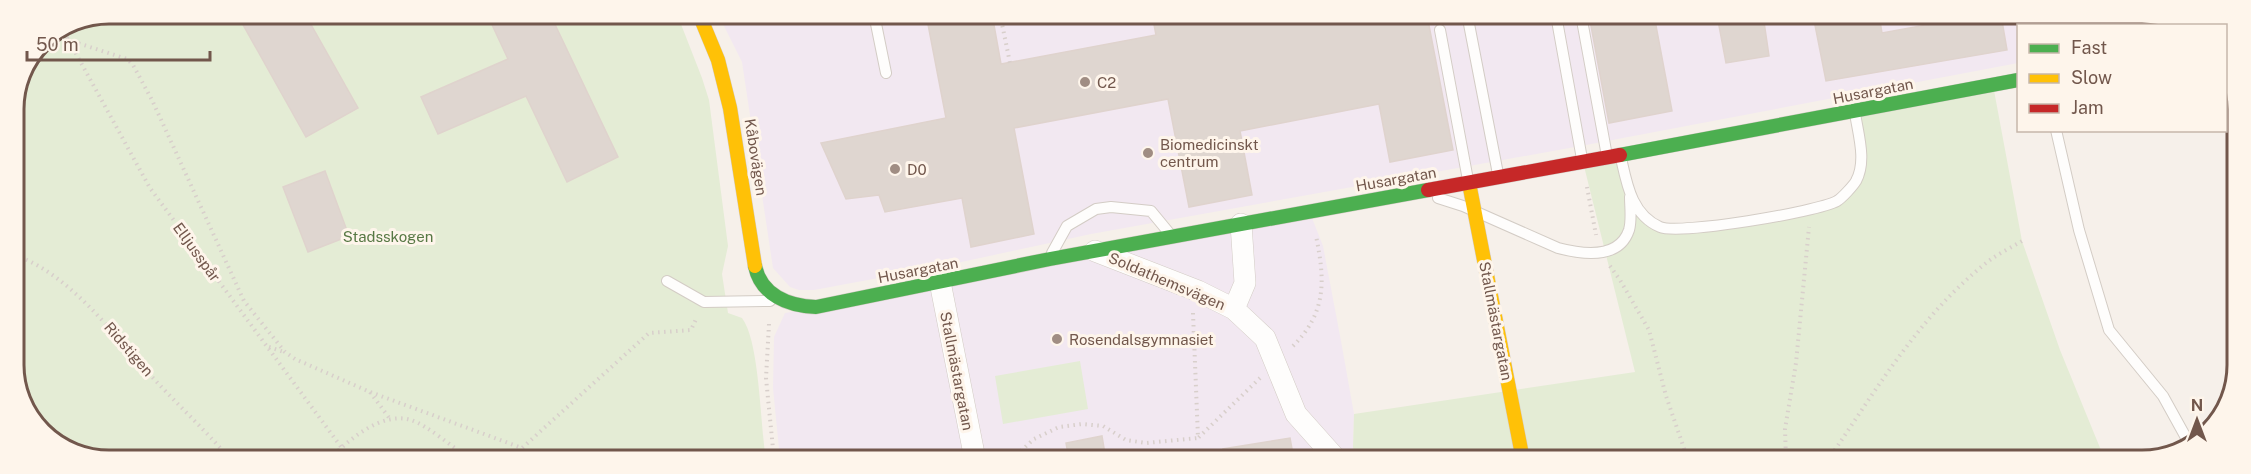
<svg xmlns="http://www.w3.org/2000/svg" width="2251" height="474" font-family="'Public Sans',sans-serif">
<rect width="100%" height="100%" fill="#f6f0ea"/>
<path fill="#f2e8f1" d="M718 14 2160 15 2179 25 2018 26V63L1586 145 1091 234 943 266 814 290H799L790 287 773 268 742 62Z
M1312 218 1323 246 1341 341 1354 414 1353 447 1356 460 780 459 773 388 774 337 785 313Z"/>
<path fill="#e4ecd5" d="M109 14H677L702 78 709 100 728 246 722 274 728 313 742 318C760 342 760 425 766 459H91L42 433 15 384 14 103 42 41Z
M1993 85 2022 241 2060 350 2105 460H1356L1353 447 1354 414 1635 372 1583 162 1620 155 1630 193 1662 227 1690 229 1837 201 1856 181 1862 159 1854 111Z
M1080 361 1088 409 1003 424 995 376Z"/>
<path fill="#dfd6d0" stroke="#dfd3cd" stroke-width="1.5" d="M237 14H305L358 108 306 137Z
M487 14H550L618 157 567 182 526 96 438 134 421 97 508 59Z
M926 14H992L1001 64 1156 35 1152 14H1217L1219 23 1261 15H1427L1453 150 1390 162 1379 104 1240 131 1252 195 1189 207 1168 99 1014 128 1034 234 971 247 962 198 885 212 879 195 846 199 821 143 946 118Z
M1589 15H1654L1672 111 1609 123Z
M1717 15H1763L1769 56 1726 63Z
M1813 15H1879L1882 33 1937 23 1935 15H2001L2007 50 1826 81Z
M325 171 349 236 308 252 283 187Z
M1102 436 1106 460 1069 459 1066 443Z
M1290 438 1294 460H1224L1223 449Z"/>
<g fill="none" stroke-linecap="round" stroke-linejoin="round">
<defs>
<path id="lane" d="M874 14 886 73
M1556 15 1582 159
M1581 15 1607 156
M1469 24 1498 174
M1440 30 1468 180
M2056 130 2079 230 2109 330 2163 396 2189 443
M1621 158C1627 185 1632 215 1660 227 1679 235 1817 212 1837 201 1842 198 1853 186 1856 181 1867 161 1858 134 1855 113
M1438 198 1463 206 1558 248C1581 254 1619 260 1629 230 1632 220 1630 207 1630 197
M1052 253 1067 226 1096 209 1111 207 1151 211 1170 234
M667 281 704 302 770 301"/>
<path id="street" d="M1095 251 1198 291 1234 309 1265 338 1296 414 1337 460
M940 282 975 459
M1234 309 1245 283 1241 224"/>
<path id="fast" d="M1620 155 2018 80
M755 266C761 295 788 306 816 307L1050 259 1428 190"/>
<path id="slow" d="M699 14 718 60 730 108 755 266
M1469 183 1523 460"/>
<path id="jam" d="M1428 190 1620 155"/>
</defs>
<use href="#lane" stroke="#d3ccc5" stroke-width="12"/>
<use href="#street" stroke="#d3ccc5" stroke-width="22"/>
<use href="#fast" stroke="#d5ccc7" stroke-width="15"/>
<use href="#slow" stroke="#d5ccc7" stroke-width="15"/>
<use href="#jam" stroke="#d5ccc7" stroke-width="15"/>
<path stroke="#d8cfcb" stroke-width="4" stroke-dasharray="1.5 4.5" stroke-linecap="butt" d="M1000 14 1010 63
M1226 14 1227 21
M2132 15 2134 26
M64 32 150 188 350 459
M56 36 127 59 133 65 152 100 244 301 285 352 295 359 370 392 522 448 649 333 691 330 697 317
M1587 187 1596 235
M15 255C73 276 114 336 154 379 179 406 206 431 230 459
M1610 266 1620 280 1649 330 1666 396 1688 460
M1193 313 1198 438 1260 378
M769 324 766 378 774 459
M1293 346C1327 312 1325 280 1316 236
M269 347 284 352
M370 392 390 419
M330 459C348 440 382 411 411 420 427 425 455 449 470 459
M758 459 773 453
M1012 459 1034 439 1059 427 1082 424 1103 426 1126 440 1146 443 1198 438
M1786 460 1785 429 1796 363 1809 227
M1828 460C1876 390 1922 312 1990 260 2000 253 2012 247 2022 241"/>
<use href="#lane" stroke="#fefdfc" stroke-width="10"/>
<use href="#street" stroke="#fefdfc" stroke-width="21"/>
<use href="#fast" stroke="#4caf50" stroke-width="14"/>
<use href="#slow" stroke="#ffc107" stroke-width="14"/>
<use href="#jam" stroke="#c62828" stroke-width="14"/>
</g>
<g fill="#a08d83" stroke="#fef5eb" stroke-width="2">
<circle cx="1085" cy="82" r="6"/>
<circle cx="1148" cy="153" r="6"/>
<circle cx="895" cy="169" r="6"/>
<circle cx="1057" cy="339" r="6"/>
</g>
<g text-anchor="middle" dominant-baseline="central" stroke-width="6" stroke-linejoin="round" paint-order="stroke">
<g font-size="15" fill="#72574c" stroke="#fef5eb" text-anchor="start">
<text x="1097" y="82">C2</text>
<text x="1160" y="144">Biomedicinskt<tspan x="1160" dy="17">centrum</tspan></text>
<text x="907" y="169">D0</text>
<text x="1069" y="339">Rosendalsgymnasiet</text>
</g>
<g font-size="15" fill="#72574c" stroke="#fef5eb">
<text transform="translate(1873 91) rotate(-11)">Husargatan</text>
<text transform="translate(756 157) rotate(81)">Kåbovägen</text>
<text transform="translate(1396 179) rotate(-10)">Husargatan</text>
<text transform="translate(197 252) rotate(54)">Elljusspår</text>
<text transform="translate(918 270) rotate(-11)">Husargatan</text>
<text transform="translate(1167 281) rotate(23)">Soldathemsvägen</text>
<text transform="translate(1496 321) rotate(79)">Stallmästargatan</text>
<text transform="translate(129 349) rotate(49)">Ridstigen</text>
<text transform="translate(957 371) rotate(79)">Stallmästargatan</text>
</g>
<g font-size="15" fill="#577844" stroke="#fef5eb">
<text x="388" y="236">Stadsskogen</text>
</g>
</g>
<path d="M0 0H2251V474H0ZM109 24H2142A85 85 0 0 1 2227 109V365A85 85 0 0 1 2142 450H109A85 85 0 0 1 24 365V109A85 85 0 0 1 109 24Z" fill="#fef5eb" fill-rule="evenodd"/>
<path fill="none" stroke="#72574c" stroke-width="3" d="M109 24H2142A85 85 0 0 1 2227 109V365A85 85 0 0 1 2142 450H109A85 85 0 0 1 24 365V109A85 85 0 0 1 109 24Z"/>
<rect x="2017" y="24" width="210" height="108" fill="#fef5eb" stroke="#c6b6ab" stroke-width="1.5"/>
<rect x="2029" y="44" width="30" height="9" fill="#4caf50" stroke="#c6b6ab" stroke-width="1.5"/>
<text x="2071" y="54" font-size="18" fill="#72574c">Fast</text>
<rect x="2029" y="74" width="30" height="9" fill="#ffc107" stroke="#c6b6ab" stroke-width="1.5"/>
<text x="2071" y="84" font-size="18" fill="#72574c">Slow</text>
<rect x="2029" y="104" width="30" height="9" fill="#c62828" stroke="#c6b6ab" stroke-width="1.5"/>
<text x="2071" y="114" font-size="18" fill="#72574c">Jam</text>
<g transform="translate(2197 420)" stroke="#fef5eb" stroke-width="4.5" paint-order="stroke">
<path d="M0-4.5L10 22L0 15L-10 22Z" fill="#72574c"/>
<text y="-9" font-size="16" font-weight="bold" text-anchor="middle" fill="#72574c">N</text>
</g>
<path d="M27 51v9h183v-9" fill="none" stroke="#72574c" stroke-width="3"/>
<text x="36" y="51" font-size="18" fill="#72574c" stroke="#fef5eb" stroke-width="4.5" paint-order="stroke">50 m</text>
</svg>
